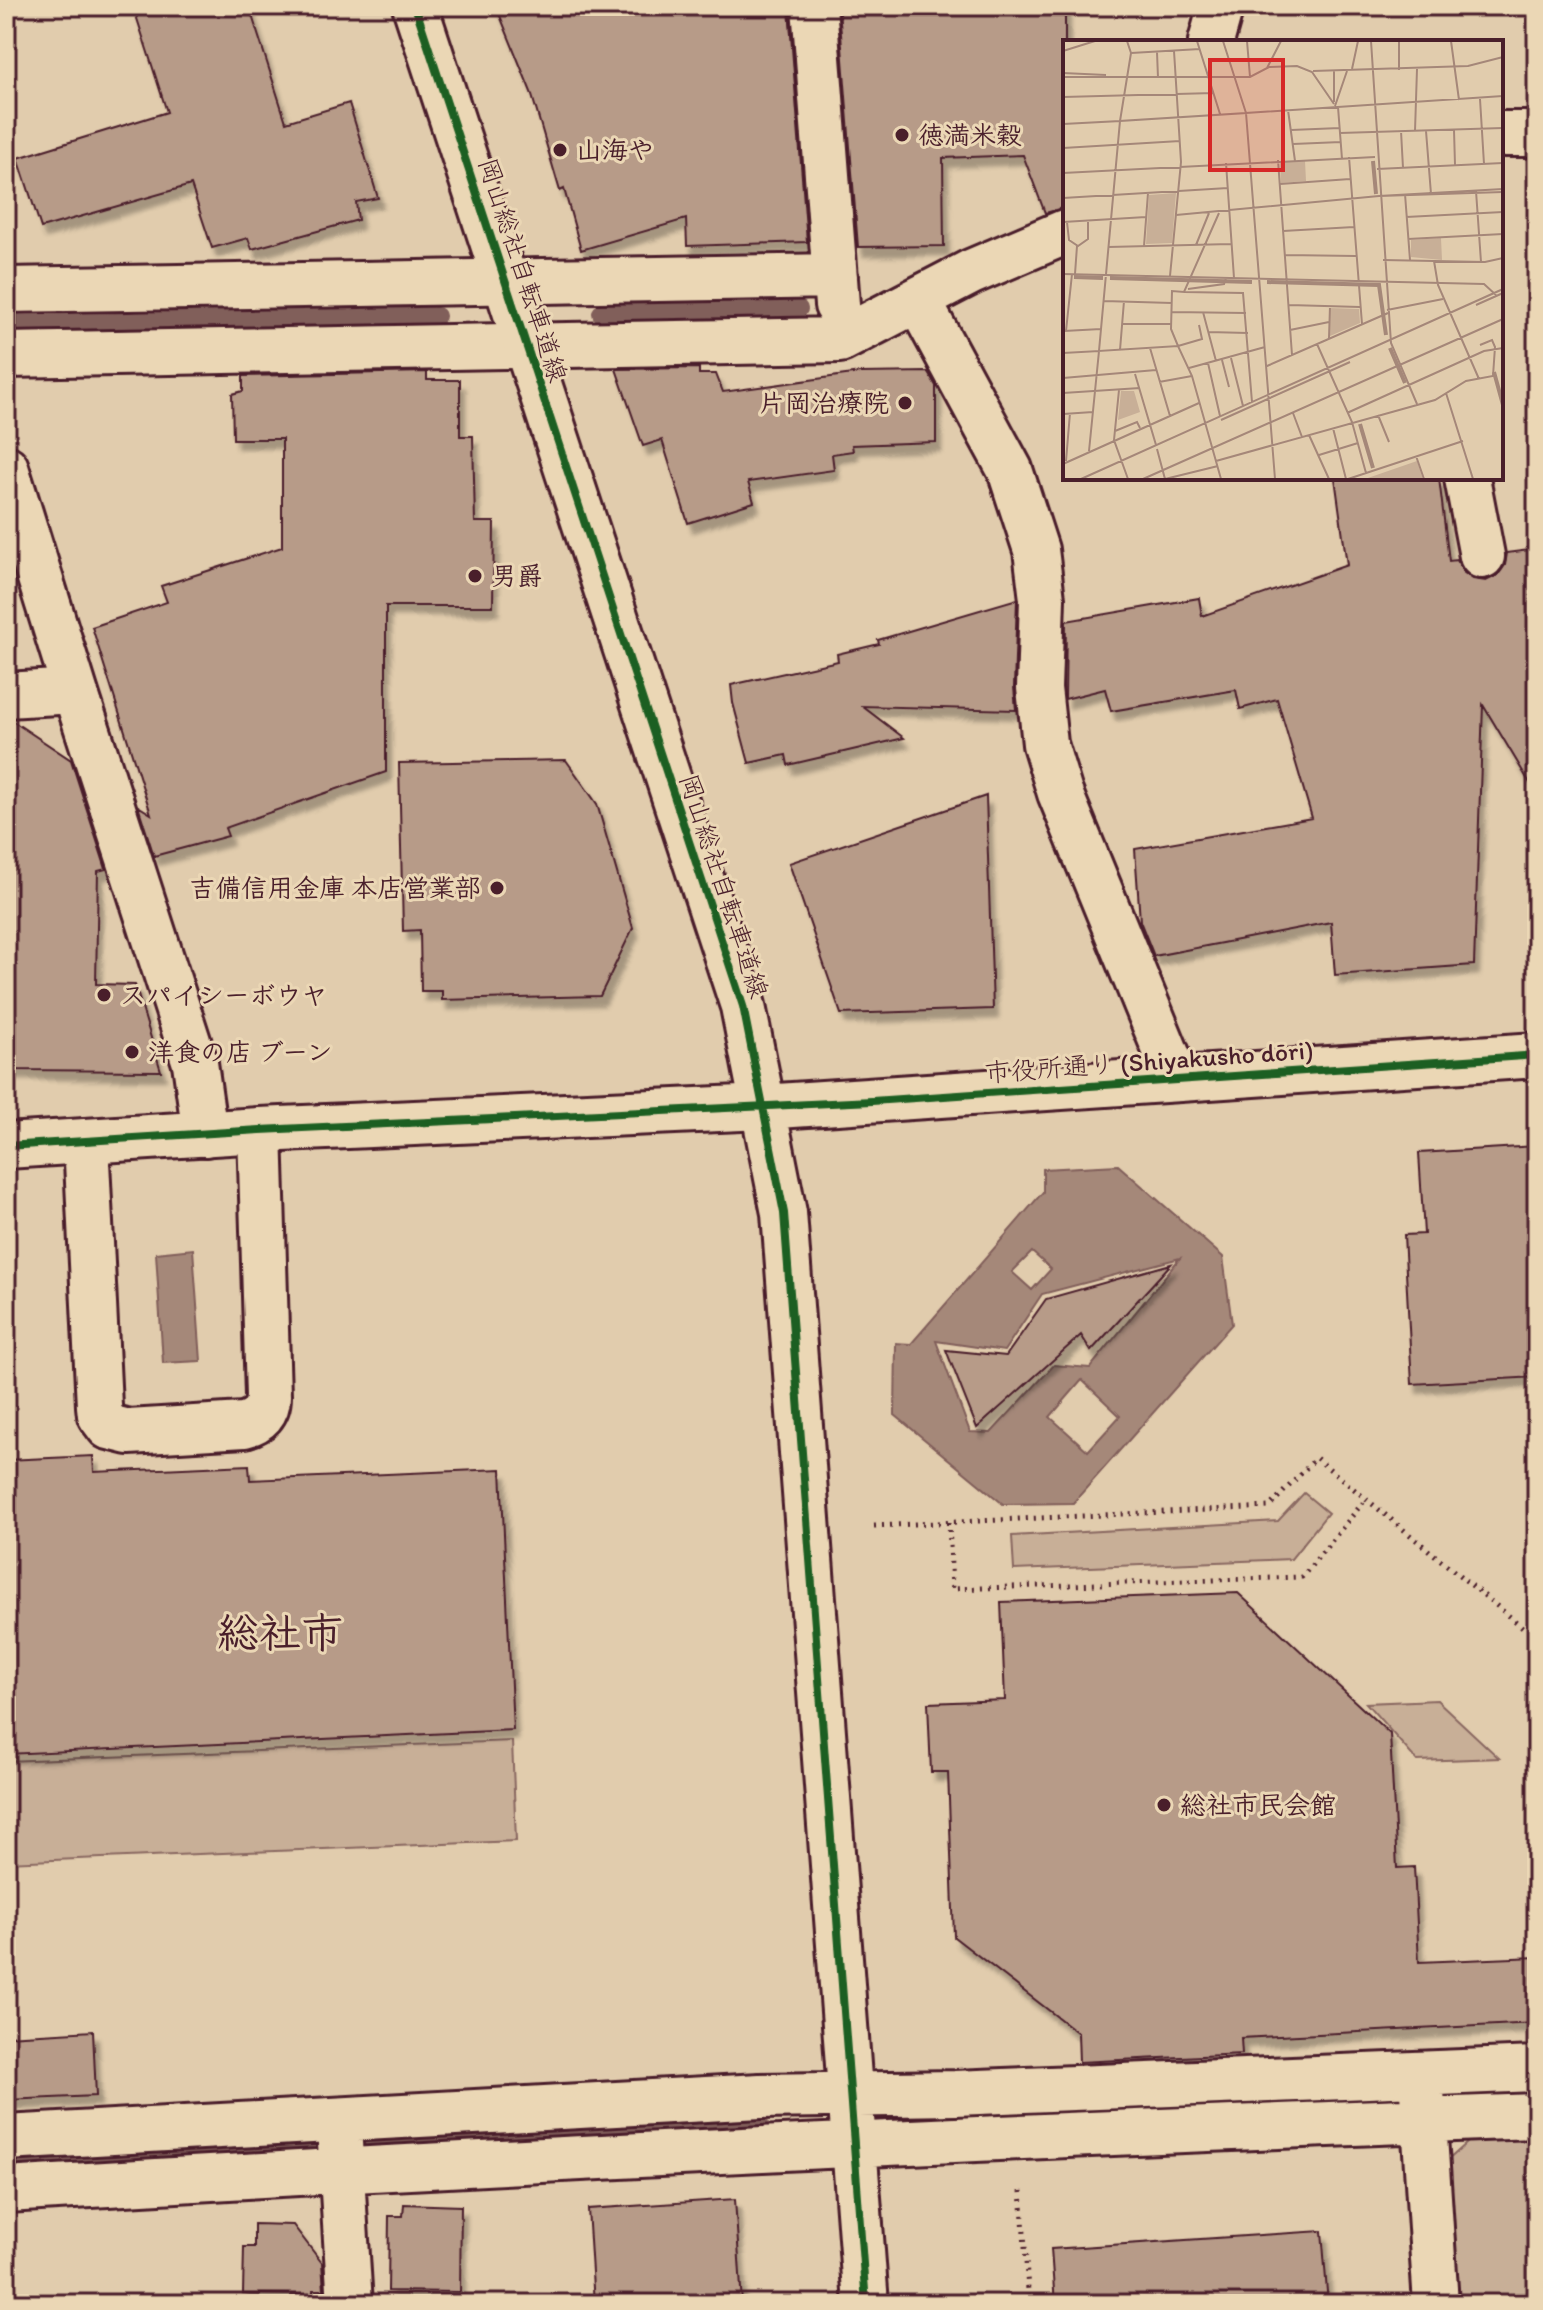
<svg xmlns="http://www.w3.org/2000/svg" width="1543" height="2310" font-family="Itim,'Klee One',sans-serif">
<defs>
<filter id="shadow"><feDropShadow dx="5" dy="9" stdDeviation="2" flood-color="#0004"/></filter>
</defs>
<rect width="100%" height="100%" fill="#e1ccad"/>
<filter id="ink" filterUnits="userSpaceOnUse"><feTurbulence type="fractalNoise" baseFrequency=".0125" numOctaves="2"/><feDisplacementMap in="SourceGraphic" scale="16" xChannelSelector="R" yChannelSelector="G"/><feConvolveMatrix kernelMatrix="1 2 1 2 8 2 1 2 1" color-interpolation-filters="sRGB"/></filter>
<g filter="url(#ink)">
<path fill="#c8af97" stroke="#896761" stroke-width="2" d="M1304 1493 1328 1513 1291 1559 1014 1570 1012 1536 1278 1521Z
M1437 1700 1499 1758 1417 1761 1366 1703Z
M512 1741 516 1841 6 1862V1761Z
M1537 2132V2304H1457L1446 2162 1477 2134Z"/>
<path fill="#a58879" stroke="#815e5a" stroke-width="2" fill-rule="evenodd" d="M1118 1165 1223 1257 1232 1324 1073 1503 1003 1504 895 1415 896 1343 911 1344 1043 1192V1169ZM1032 1252 1051 1269 1032 1290 1012 1272ZM1180 1258 1090 1368 1054 1365 991 1433 970 1432 936 1341 1004 1351 1042 1294ZM1082 1380 1120 1416 1088 1451 1050 1417Z
M193 1249 201 1361 163 1363 156 1253Z"/>
<g fill="none" stroke-linecap="round" stroke-linejoin="round">
<path stroke="#815e5a" stroke-width="18" d="M601 313 799 309
M6 324 437 316
M952 2115 1157 2107
M6 2165 408 2141 760 2124"/>
</g>
<path fill="#b79b88" stroke="#4a1f2b" stroke-width="2" filter="url(#shadow)" d="M133 6H249L286 122 349 103 378 198 356 202 358 220 252 249 248 238 212 248 191 185 41 228 18 158 167 112Z
M496 6H753V9H789L807 242 687 246 686 219 581 250 564 189 560 191 531 92Z
M858 6H1065V208L1045 213 1023 155 943 158 944 246 858 247 839 9H859Z
M699 368V374H716L723 392 860 373 928 372 936 386V442L852 445 853 451 832 454 834 470 748 482 754 502 688 523 662 440 643 446 616 369Z
M427 372V380H460V436H473L475 522H494L493 606H386V772L225 828 228 836 154 856 138 806 151 814 92 627 167 602 161 586 282 547V439H233L232 394 243 391V376Z
M1335 478H1439L1449 561 1457 560 1463 572 1473 579 1486 581 1498 575 1505 565 1507 553 1537 549V795L1483 705 1474 965 1335 975 1331 922 1154 956 1140 921 1135 849 1312 818 1277 699 1240 709 1236 690 1111 711 1105 689 1065 699 1066 621 1199 598 1202 616 1347 565Z
M1017 599 1014 687 1016 710 862 706 904 738 788 765 786 755 749 763 733 703 731 685 838 661 837 654 879 644 878 640Z
M6 720H11L71 760 106 869 98 871 96 984 135 985 161 1071 6 1070Z
M566 760 597 804 633 928 600 996 442 1000V991H421L420 930 403 931 399 763Z
M986 796 993 1009 841 1014 789 863Z
M1537 1146V1377L1412 1384 1404 1235 1424 1234 1419 1153Z
M1171 1264 1091 1351 1081 1335 977 1428 946 1350 1006 1356 1046 1299Z
M93 1456 94 1472 249 1465 250 1480 501 1469 513 1730 6 1754V1460Z
M1238 1593 1390 1734 1397 1868 1414 1867 1419 1962 1537 1957V2023L1241 2038 1242 2054 1079 2062 1078 2033 954 1937 948 1772H931L928 1703 1005 1700 1001 1602Z
M93 2031 96 2096 6 2100V2036Z
M735 2199 742 2304H594L588 2209Z
M404 2204 461 2206 460 2292 388 2291 389 2216H403Z
M254 2224 293 2225 322 2263 324 2290H313V2295L243 2294 244 2247H254Z
M1322 2231 1328 2304H1055L1051 2249Z"/>
<g fill="none" stroke-linecap="round" stroke-linejoin="round">
<defs>
<path id="minor" d="M814 6 837 305
M1211 42 1221 6
M1501 134H1537
M6 290 835 276
M918 300 1010 470 1036 550 1042 599 1039 688 1045 744 1060 793 1177 1079
M6 355 840 340 971 272 1065 232
M6 468 75 691 195 1063 205 1134
M1467 478 1482 556
M6 695 75 691
M86 1141 99 1406 100 1415 109 1427 129 1432 244 1425C259 1421 268 1412 268 1396L260 1130
M1422 2091 1436 2304
M6 2138 760 2096 955 2093 1537 2069
M340 2143 350 2304
M6 2190C516 2159 1026 2135 1537 2116
M866 2304 784 1213 763 1107 1537 1055"/>
<path id="major" d="M6 1146 260 1130 763 1107 743 1006 415 6"/>
</defs>
<use href="#minor" stroke="#4a1f2b" stroke-width="50"/>
<use href="#major" stroke="#4a1f2b" stroke-width="50"/>
<path stroke="#4a1f2b" stroke-width="5" stroke-dasharray="2 6" stroke-linecap="butt" d="M949 1522 952 1589 1302 1577 1366 1499
M874 1526 1269 1507 1316 1458 1525 1629
M1021 2191 1029 2304"/>
<use href="#minor" stroke="#ebd7b5" stroke-width="44"/>
<use href="#major" stroke="#ebd7b5" stroke-width="44"/>
<defs>
<path id="cycleway" d="M415 6 743 1006 784 1213 866 2304
M6 1146 260 1130 872 1101 1537 1055"/>
</defs>
<use href="#cycleway" stroke="#ebd7b5" stroke-width="13"/>
<use href="#cycleway" stroke="#1b5e20" stroke-width="8"/>
</g>
</g>
<g fill="#4a1f2b" stroke="#ebd7b5" stroke-width="3">
<circle cx="902" cy="135" r="8"/>
<circle cx="560" cy="150" r="8"/>
<circle cx="905" cy="403" r="8"/>
<circle cx="475" cy="576" r="8"/>
<circle cx="497" cy="888" r="8"/>
<circle cx="104" cy="995" r="8"/>
<circle cx="132" cy="1052" r="8"/>
<circle cx="1164" cy="1805" r="8"/>
</g>
<g text-anchor="middle" dominant-baseline="central" stroke-width="6" stroke-linejoin="round" paint-order="stroke">
<g font-size="26" font-weight="bold" fill="#4a1f2b" stroke="#ebd7b5" text-anchor="start">
<text x="918" y="135">徳満米穀</text>
<text x="576" y="150">山海や</text>
<text x="889" y="403" text-anchor="end">片岡治療院</text>
<text x="491" y="576">男爵</text>
<text x="481" y="888" text-anchor="end">吉備信用金庫 本店営業部</text>
<text x="120" y="995">スパイシーボウヤ</text>
<text x="148" y="1052">洋食の店 ブーン</text>
<text x="1180" y="1805">総社市民会館</text>
</g>
<g font-size="26" fill="#4a1f2b" stroke="#ebd7b5">
<text transform="translate(523 270) rotate(72)">岡山総社自転車道線</text>
<text transform="translate(724 886) rotate(72)">岡山総社自転車道線</text>
<text transform="translate(1149 1061) rotate(-4)">市役所通り (Shiyakusho dōri)</text>
</g>
<g font-size="42" font-weight="bold" fill="#4a1f2b" stroke="#ebd7b5">
<text x="280" y="1632">総社市</text>
</g>
</g>
<g transform="translate(1063 40)">
<rect width="440" height="440" fill="#e1ccad"/>
<path d="M242 121 243 141 218 143 217 122ZM113 153 109 203 83 204 86 155ZM378 198 379 220 348 217V200ZM267 268 296 269 297 283 267 296ZM58 351H71L77 372 55 380ZM354 421 360 439H302Z" fill="#c8af97"/>
<path fill="none" stroke="#a58879" stroke-width="4" d="M310 121 313 154M11 237 40 238M47 238 189 242M204 242 316 245 323 295M327 308 342 343M431 332 440 365M297 384 310 428"/>
<path fill="none" stroke="#a58779" stroke-width="2" d="M134 1 157 74M184 1 187 37M308 1 328 303 354 364M336 1V30M388 1 396 60M0 11 32 1M94 12 95 38M68 13 137 9M204 28 218 1M289 29 295 1M250 31 405 26 440 17M0 33 43 35M0 37H187L206 27 234 26 249 32 271 64M0 57 151 53M417 59 421 124M271 62V31M272 66 284 31M275 67 279 119M225 70 232 121M0 84 57 81 68 13 64 1M228 90 277 88M391 90 392 125M338 91 340 128M352 91 354 29M363 91 368 154M277 93 440 88M230 104 278 102M0 108 117 101M286 117 299 284M215 120 229 315M163 123 171 238M314 129 440 123M0 133 312 117M217 144 287 139M440 149 316 156 440 152M413 151 418 222M342 154 347 220M0 158 165 148M113 175 316 156M343 177 440 172M0 182 83 177M4 182 6 200 15 206 25 199V180M220 191 291 187M345 199 440 194M133 205 146 173M81 206 85 153M45 207 168 204M222 215 293 216M320 220 422 222 440 218M371 221 375 245 416 339M0 234 421 244 433 255M12 234 14 206M107 236 118 122 111 11M125 249 161 244 163 238M121 252 180 253 189 362M41 261 109 263M226 265 297 267M413 265 440 253M324 270 380 259M108 272 183 273M140 272 153 321M59 284H108M136 285 139 299 115 306 108 289 109 251 121 252 156 173M227 290 266 282M1 291 38 289M3 291 9 234M145 292 185 293M266 298 267 266M254 304 289 382 303 433M87 308 107 376M57 310 61 261M0 313 36 311 26 411M168 318 180 366M159 320 166 347M145 323 157 376M204 326 325 273M126 328 202 307M72 334 93 405M0 338 93 330M96 342 129 336M56 350 51 400 65 439M0 353 77 348M383 353 410 439M230 373 239 397M284 373 421 311 440 308M0 374 30 372M315 375 326 402M158 380 287 322M270 388 283 439M52 391 74 382 77 388M246 395 266 439M94 409 102 439 155 426M256 415 295 403M353 416 361 439M3 421 7 373M153 421 372 360 403 341 430 336 432 307 429 300 417 305M0 424 136 363M18 439 440 249M80 439 440 279M158 439 129 336 115 306 36 311 57 81 183 73 160 1M212 439 183 73 440 56M285 439 400 401"/>
<path fill="#d62828" fill-opacity="0.15" stroke="#d62828" stroke-width="4" d="M147 20H220V130H147Z"/>
<rect width="440" height="440" fill="none" stroke="#4a1f2b" stroke-width="4"/>
</g>
<rect width="1543" height="2310" fill="none" stroke="#ebd7b5" stroke-width="32"/>
<rect x="16" y="16" width="1511" height="2278" fill="none" stroke="#4a1f2b" stroke-width="3" filter="url(#ink)"/>
</svg>
